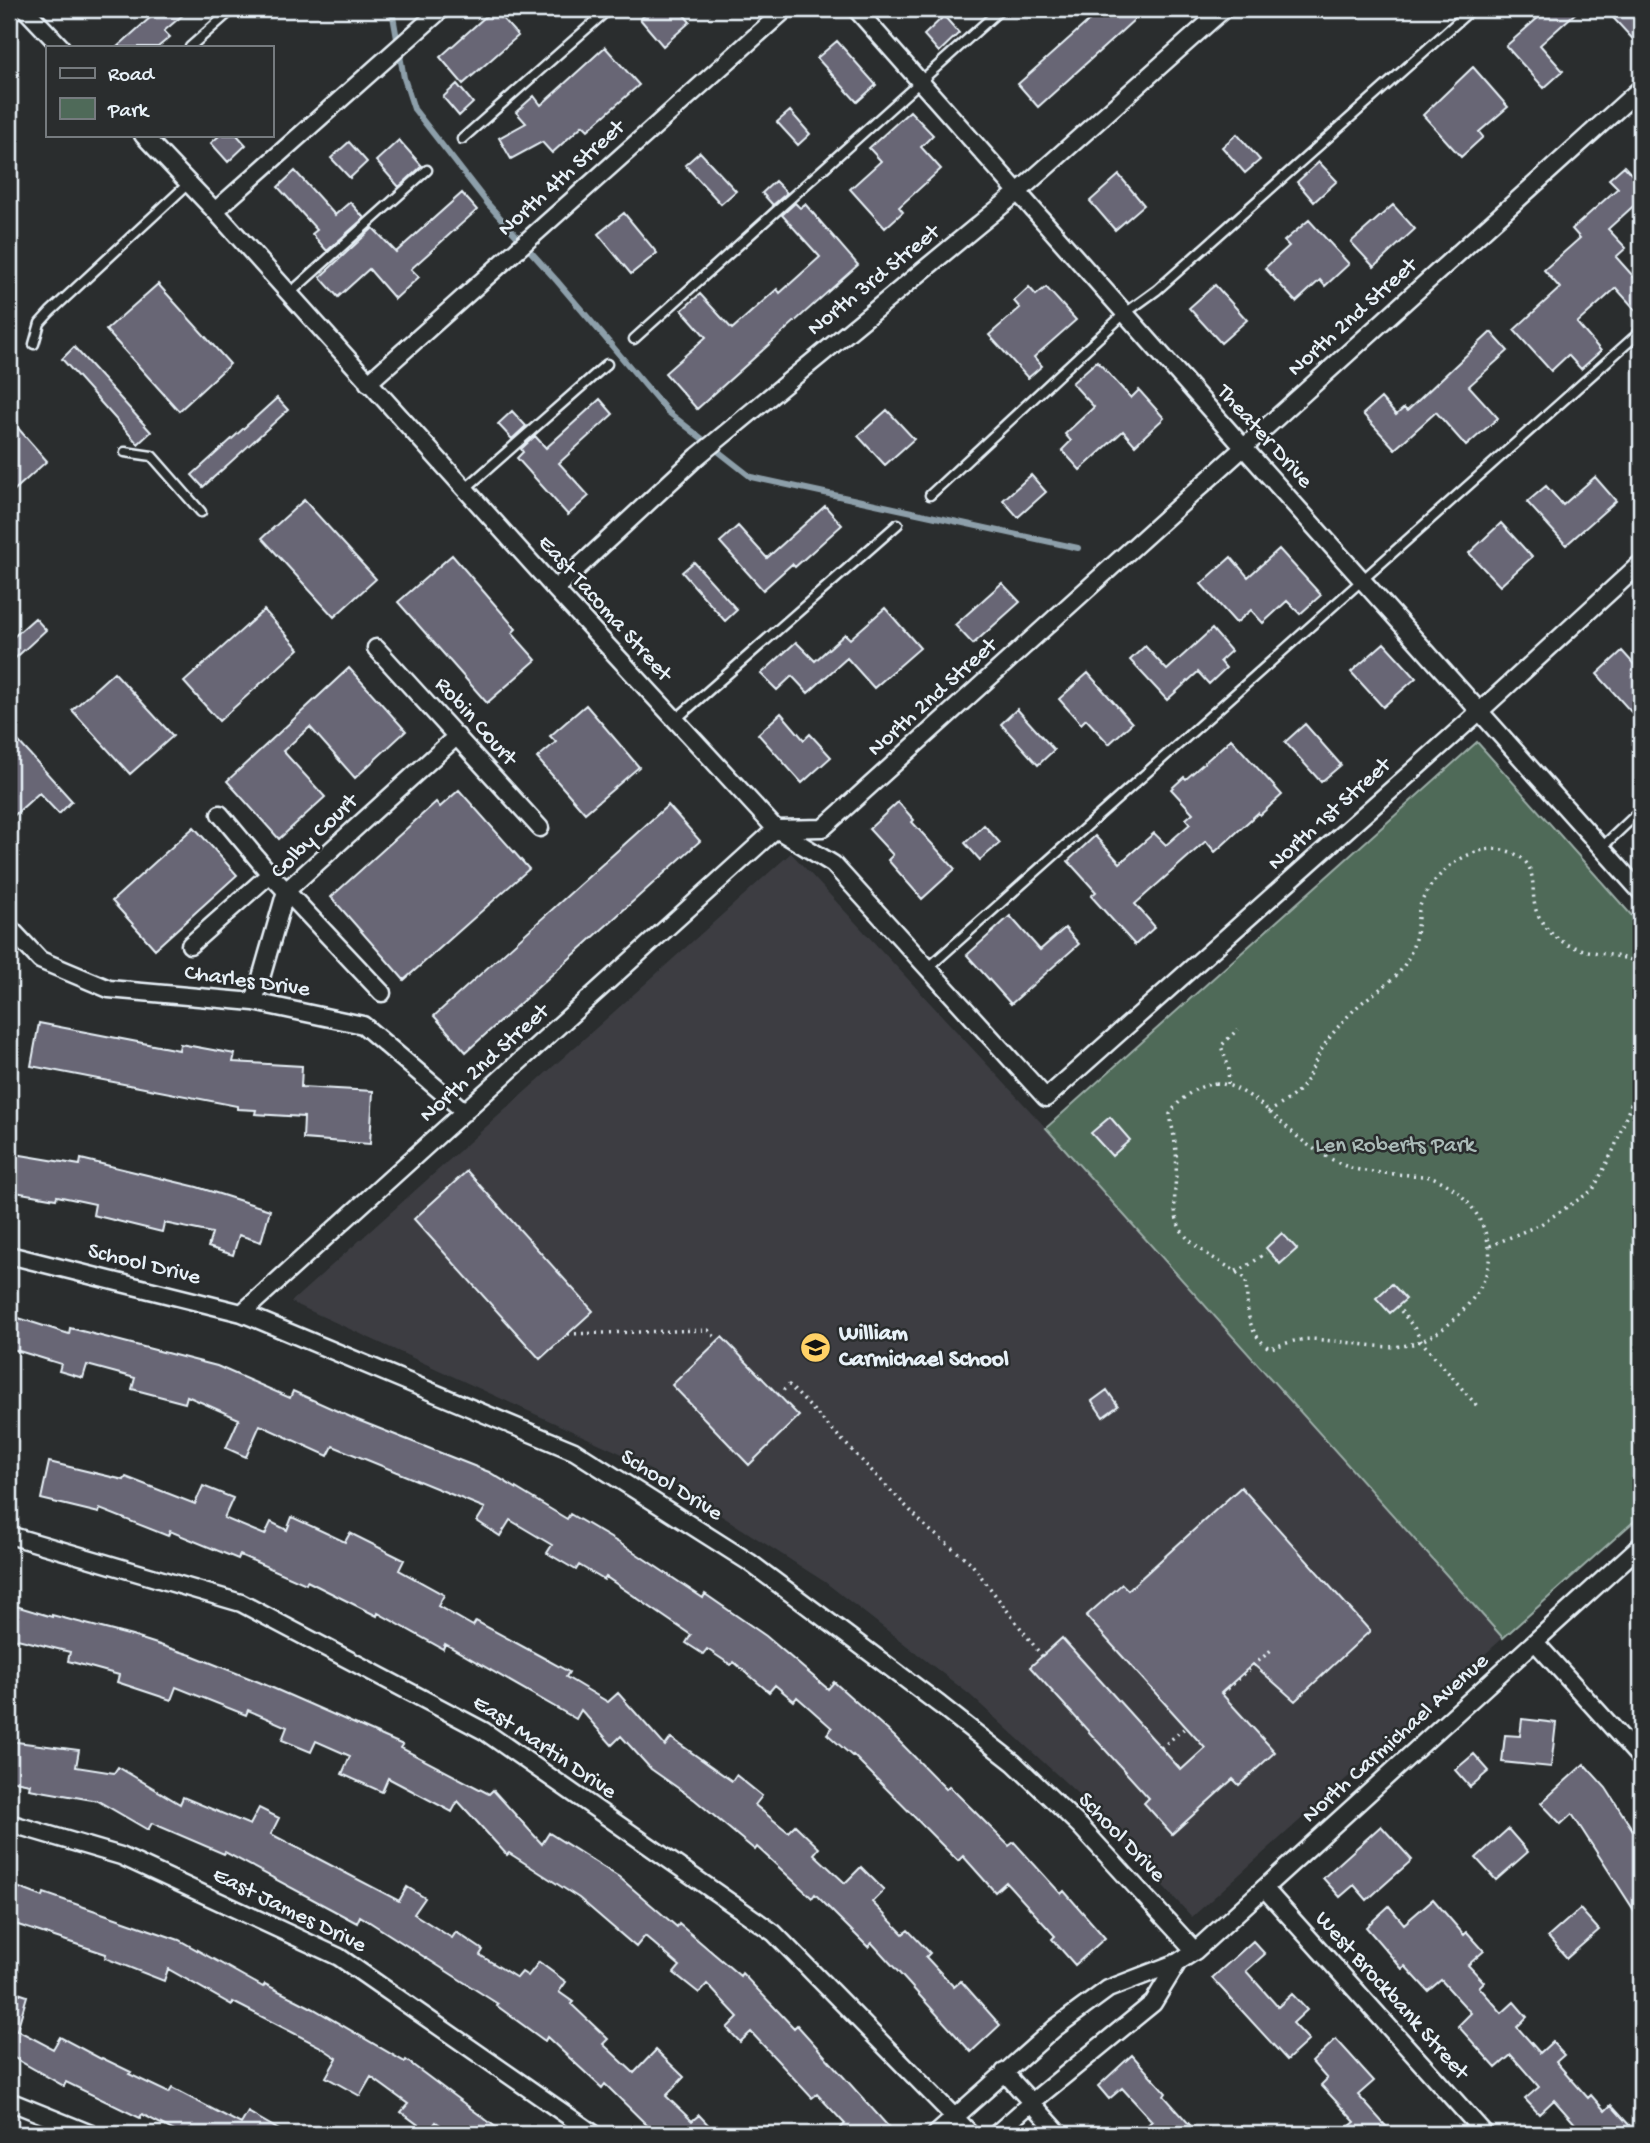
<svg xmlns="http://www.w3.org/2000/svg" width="1650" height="2143" font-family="'Gochi Hand',sans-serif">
<rect width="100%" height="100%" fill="#2a2d2e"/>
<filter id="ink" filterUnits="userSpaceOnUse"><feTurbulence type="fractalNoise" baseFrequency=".0143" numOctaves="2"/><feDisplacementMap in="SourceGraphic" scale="14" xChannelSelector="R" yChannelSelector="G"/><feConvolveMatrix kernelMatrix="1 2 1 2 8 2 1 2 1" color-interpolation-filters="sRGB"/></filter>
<g filter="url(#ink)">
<path fill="#3d3e43" d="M791 853 1046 1128 1503 1638 1192 1917 1076 1792 969 1694 825 1582 631 1458 291 1302Z"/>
<path fill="#4f6a59" stroke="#9caea8" stroke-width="2" d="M1477 742 1641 926V1515L1503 1638 1046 1128Z"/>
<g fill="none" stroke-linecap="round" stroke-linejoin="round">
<path stroke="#8d9faa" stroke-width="6" d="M387 9 393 16 404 78 414 109 488 204 557 281 668 412 751 477 1078 548"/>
</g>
<path fill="#686675" stroke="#e8f1f8" stroke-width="2" d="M160 9H190L164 31 170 37 158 47H117Z
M494 9 518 36 463 84 440 57Z
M652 9H679L690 22 663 46 640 19Z
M1102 9H1146L1038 107 1018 84Z
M1548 9H1580L1540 45 1563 71 1544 88 1506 46Z
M1605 9H1641V48Z
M944 16 959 33 939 52 924 35Z
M837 41 876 85 857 102 817 58Z
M605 47 639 85 588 130 583 125 552 153 542 142 511 159 499 138 526 123 516 112 534 96 541 105Z
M1473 67 1508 107 1479 132 1483 137 1461 157 1423 115Z
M457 84 473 103 459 116 443 97Z
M790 111 810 134 798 145 777 122Z
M910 111 933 135 921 147 941 169 899 207 903 212 885 228 850 189 881 161 869 148Z
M1237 134 1260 160 1245 173 1222 147Z
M220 135H237L246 145 228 162 211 143Z
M399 140 422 166 399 187 376 161Z
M349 142 367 162 350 178 331 158Z
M700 152 736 191 721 204 685 165Z
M1319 162 1337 181 1314 202 1297 182Z
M1624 166 1641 185V199L1608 229 1626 248 1616 257 1641 285V316L1616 288 1577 323 1601 351 1581 369 1568 355 1551 371 1514 330 1560 288 1544 270 1580 238 1572 229 1618 188 1609 179Z
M295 171 335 215 350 202 364 218 327 251 312 234 317 230 278 187Z
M1119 175 1144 205 1115 230 1090 201Z
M775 181 787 193 773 205 762 193Z
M462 193 477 210 411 269 419 277 395 299 369 269 338 297 320 277 373 228 396 252Z
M795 203 800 208 805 204 858 265 697 409 665 373 706 337 682 310 700 294 732 329 777 289 780 293 820 257 782 215Z
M1393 205 1415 229 1374 267 1351 242Z
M624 213 657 253 631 274 598 234Z
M1309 220 1349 264 1325 286 1320 280 1296 302 1265 268 1289 246 1284 241Z
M158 284 230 364 179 411 106 330Z
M1215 285 1247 320 1221 343 1189 308Z
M1029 287 1036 295 1046 287 1076 320 1034 357 1042 366 1028 378 989 335 1020 308 1014 301Z
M1491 332 1508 351 1469 386 1498 418 1466 446 1436 412 1395 449 1363 414 1381 398 1396 415 1404 408 1407 411Z
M74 347 151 432 138 444 62 359Z
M1097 361 1131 398 1139 390 1164 418 1135 445 1123 431 1080 470 1062 450 1071 441 1065 434 1094 407 1072 383Z
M277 398 288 410 203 487 192 475Z
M600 399 613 414 559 463 589 496 568 515 517 458 523 452 521 449 535 436 546 448Z
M887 410 914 439 885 465 858 436Z
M512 411 526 426 512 439 498 424Z
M9 418 47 461 9 495Z
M1031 475 1046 492 1018 517 1003 500Z
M1595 477 1616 501 1566 545 1527 502 1546 486 1563 505Z
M304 500 376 579 334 617 262 538Z
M825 506 842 525 795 567 792 564 763 590 720 542 738 526 767 558Z
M1501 523 1532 557 1500 586 1469 553Z
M1279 549 1321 595 1300 614 1287 601 1263 623 1251 610 1236 623 1201 584 1231 557 1248 577Z
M452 555 516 629 512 633 536 660 487 703 398 602Z
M694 562 737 610 725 621 682 572Z
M1002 583 1020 602 973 644 955 625Z
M885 608 920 648 874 688 847 658 808 693 792 676 777 690 761 674 796 642 815 661 845 634 850 639Z
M264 610 299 649 219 721 184 682Z
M35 618 46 630 9 664V641Z
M1212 629 1231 651 1220 661 1226 668 1209 684 1198 672 1167 700 1130 660 1145 646 1167 670Z
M1384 643 1416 678 1383 707 1351 672Z
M1622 651 1641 672V723L1597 674Z
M349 668 406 731 355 778 310 727 283 751 325 797 279 839 227 781Z
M114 672 173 736 130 774 72 710Z
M1088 673 1132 723 1109 744 1086 719 1081 724 1059 699Z
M586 705 639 767 585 813 537 758 556 742 550 736Z
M1017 709 1054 750 1038 765 1001 724Z
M781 713 804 740 810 734 831 757 802 783 758 734Z
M1305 724 1341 765 1321 782 1285 742Z
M9 731 72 801 59 814 39 793 9 820Z
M1231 739 1282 795 1260 815 1258 813 1215 852 1206 841 1135 904 1155 927 1135 945 1091 896 1096 892 1068 861 1095 836 1120 863 1154 833 1166 845 1190 824 1186 819 1193 813 1171 789 1184 777 1186 779Z
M459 790 529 869 404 980 331 897 436 802 440 807Z
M898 802 914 820 912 822 955 869 922 899 888 860 893 855 869 829Z
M668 805 700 841 466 1052 434 1016Z
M984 825 1000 843 980 860 965 843Z
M194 827 237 875 155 949 112 901Z
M1010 916 1040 950 1065 928 1079 944 1011 1004 967 955Z
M39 1023 179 1050 180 1044 235 1054 233 1062 302 1066 301 1087 373 1091 370 1144 303 1139 304 1117 255 1114 256 1110 237 1109V1106L31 1066Z
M1110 1117 1130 1140 1112 1156 1091 1133Z
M9 1153 80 1165 81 1159 197 1187 270 1210 261 1242 239 1235 233 1255 208 1247 212 1233 164 1223 162 1232 93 1215 95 1204 57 1196 56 1199 9 1191Z
M467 1171 593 1311 540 1359 414 1219Z
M1282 1233 1297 1249 1280 1264 1266 1248Z
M1392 1284 1406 1299 1390 1313 1376 1298Z
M9 1315 69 1334 70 1328 217 1366 290 1398 293 1391 355 1419 489 1472 567 1519 570 1514 631 1550 703 1598 705 1594 766 1636 828 1689 834 1682 894 1736 946 1789 949 1786 1009 1846 1014 1842 1061 1894 1064 1891 1105 1938 1075 1965 1052 1939 1055 1936 1006 1882 995 1892 963 1856 958 1861 853 1755 852 1756 827 1734 832 1728 797 1697 794 1701 775 1685 769 1692 734 1662 731 1665 707 1649 703 1654 686 1643 691 1635 606 1577 604 1580 579 1565 576 1570 547 1553 552 1545 510 1520 500 1536 477 1521 485 1508 333 1446 328 1456 260 1425 246 1457 226 1448 239 1419 187 1396 185 1403 132 1389 135 1378 87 1365 83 1378 59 1371 61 1364 9 1348Z
M722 1337 799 1416 749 1465 672 1385Z
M1107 1390 1118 1406 1103 1417 1092 1401Z
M49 1462 124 1480 126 1477 195 1504 203 1486 233 1498 224 1518 265 1535 271 1522 287 1530 292 1517 345 1542 350 1533 404 1560 399 1570 444 1595 438 1606 473 1626 476 1621 542 1657 569 1672 566 1677 608 1702 618 1693 665 1746 671 1738 732 1781 736 1775 762 1796 755 1805 788 1832 795 1825 819 1848 814 1854 845 1883 861 1867 884 1890 872 1902 903 1934 908 1930 930 1953 926 1957 954 1987 961 1981 1000 2025 971 2052 872 1943 868 1947 815 1894 812 1898 757 1847 755 1850 695 1800 651 1769 621 1736 612 1745 581 1710 576 1719 445 1644 443 1649 378 1613 377 1616 307 1581 306 1584 240 1555 238 1559 170 1531 168 1536 100 1509 99 1513 41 1499Z
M1241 1487 1370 1631 1295 1701 1253 1664 1221 1693 1275 1752 1239 1785 1233 1779 1172 1834 1144 1803 1149 1798 1030 1667 1062 1638 1181 1770 1205 1748 1086 1616 1122 1584 1128 1590Z
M9 1604 52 1617V1615L132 1636 191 1655 259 1682 403 1745 401 1748 489 1794 493 1790 542 1844 549 1833 619 1877 677 1927 679 1924 740 1976 742 1973 794 2028 797 2025 895 2134H834L845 2124 817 2094 812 2098 751 2032 740 2042 727 2028 738 2017 707 1984 699 1993 674 1973 680 1966 645 1936 636 1947 579 1898 509 1853 507 1855 458 1801 452 1812 388 1778 382 1792 342 1774 350 1756 316 1741 311 1752 282 1740 287 1727 248 1710 246 1715 176 1687 171 1700 117 1682 119 1675 68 1661 70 1652 9 1637Z
M1522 1719 1556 1723 1551 1767 1502 1762 1505 1735 1520 1736Z
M9 1741 79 1750 76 1767 114 1773 118 1767 180 1804 183 1797 250 1825 259 1808 279 1818 271 1834 399 1901 407 1887 425 1898 414 1914 452 1938 456 1932 483 1950 480 1955 517 1978 522 1972 528 1976 539 1962 566 1982 559 1992 573 2002 571 2004 608 2039 603 2044 634 2073 656 2050 684 2077 666 2096 692 2121 699 2115 717 2134H656L605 2084 602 2088 547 2037 545 2041 497 2006 498 2004 360 1916 357 1923 225 1852 224 1854 152 1823 148 1830 98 1801 29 1789 30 1784 9 1780Z
M1474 1754 1489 1771 1470 1787 1455 1770Z
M1584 1764 1606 1788 1641 1843V1921L1572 1814 1561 1824 1541 1803Z
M1381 1826 1412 1860 1367 1900 1354 1885 1340 1897 1323 1878Z
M1508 1829 1528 1852 1496 1880 1476 1858Z
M9 1884 43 1897 44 1893 179 1940 263 1987 265 1984 314 2009 405 2062 406 2060 505 2134H452L436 2122 428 2132 401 2112 408 2104 371 2077 360 2096 326 2077 337 2058 319 2046 233 2002 232 2005 168 1969 164 1981 105 1958 106 1954 9 1922Z
M1433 1899 1464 1935 1467 1932 1484 1951 1468 1965 1484 1982 1479 1987 1502 2013 1514 2002 1527 2017 1517 2027 1540 2053 1552 2042 1564 2055 1556 2062 1588 2098 1591 2095 1605 2111 1611 2105 1630 2126 1621 2134H1584L1554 2100 1539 2114 1525 2099 1539 2087 1511 2055 1496 2068 1458 2026 1471 2013 1441 1980 1428 1991 1405 1966 1402 1969 1366 1927 1389 1906 1404 1924Z
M1580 1909 1599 1930 1567 1958 1548 1937Z
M1253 1941 1265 1954 1246 1971 1278 2007 1292 1994 1307 2010 1293 2023 1309 2040 1287 2060 1212 1978Z
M9 1990 27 1996 17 2030 53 2049 60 2037 101 2059 102 2058 131 2072 129 2074 169 2093 172 2088 241 2124 248 2112 286 2134H180L142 2114 140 2118 66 2082 64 2086 9 2055Z
M1336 2039 1374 2081 1358 2095 1393 2134H1340L1355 2122 1321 2085 1327 2079 1312 2062Z
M1132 2055 1166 2093 1164 2096 1198 2134H1138L1152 2121 1122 2088 1109 2099 1098 2086Z"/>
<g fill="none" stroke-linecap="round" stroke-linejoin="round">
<defs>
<path id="service" d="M190 47 233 9
M462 139 609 9
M289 294 427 170
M634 339 1001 9
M34 344 40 323 50 312 189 183
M125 452 152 456 201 512
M465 489 607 364
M930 495 1124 314 1157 290 1472 9
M675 720 898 524
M1602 847 1641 810
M928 968 1641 331"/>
<path id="minor" d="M25 9 61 47
M856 9 1244 448 1641 892
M143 135 215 211 555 589 776 829 833 864 1046 1098 1480 711 1641 563
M215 211 442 9
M368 383 786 9
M555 589 698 456 1017 193 1224 9
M376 648 540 828
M220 814 270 874 382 993
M9 927 40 960 109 989 254 1002 363 1025 465 1112
M190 945 270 874
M254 1002 286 891 457 736
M9 1255 242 1313 574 1451 749 1562 940 1705 1014 1763 1080 1826 1195 1951
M242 1313 776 829 823 828 1641 88
M9 1535 241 1603 484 1731 774 1933 971 2134
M1535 1642 1641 1759
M9 1823 121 1856 339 1957 594 2134
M1264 1888 1485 2134
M1004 2072 1060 2134
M9 2101 91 2134
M936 2134 1055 2028 1108 1989 1178 1962 1195 1951 1641 1545
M996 2134 1032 2102 1153 2003 1178 1962"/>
</defs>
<use href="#service" stroke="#e8f1f8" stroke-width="13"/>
<use href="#minor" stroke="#e8f1f8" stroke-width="21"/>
<path stroke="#e8f1f8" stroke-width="3.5" stroke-dasharray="2 5" stroke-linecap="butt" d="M1216 1083C1250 1086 1278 1122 1304 1142 1314 1150 1338 1164 1351 1168 1371 1174 1409 1174 1432 1177 1460 1188 1481 1212 1488 1242 1493 1261 1485 1282 1474 1297 1457 1320 1431 1343 1401 1346 1379 1349 1354 1342 1332 1341 1322 1340 1310 1338 1300 1340 1290 1341 1280 1346 1269 1348 1244 1330 1248 1306 1246 1279 1226 1263 1200 1254 1184 1234 1167 1213 1179 1177 1176 1152 1175 1140 1172 1127 1170 1114 1181 1097 1196 1086 1216 1083Z
M1228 1084 1229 1068 1221 1046 1238 1029
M1268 1112C1278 1107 1290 1099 1298 1091 1308 1081 1313 1066 1319 1054 1328 1038 1339 1025 1352 1012 1368 994 1395 984 1406 962 1412 952 1416 938 1417 927 1418 920 1418 912 1420 906 1431 874 1472 841 1507 851 1543 861 1528 892 1537 913 1539 917 1543 922 1545 926 1570 959 1608 948 1641 964
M1490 1246 1541 1224 1593 1190 1614 1149 1634 1096 1641 1086
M1236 1271 1246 1267 1266 1253
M1401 1311 1415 1329 1421 1341 1477 1406
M568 1334 708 1330 718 1340
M778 1395 789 1385 927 1528 970 1562 1042 1656
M1222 1694 1271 1650
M1161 1748 1186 1727"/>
<use href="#service" stroke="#2a2d2e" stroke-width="8"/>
<use href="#minor" stroke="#2a2d2e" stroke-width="16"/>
</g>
</g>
<defs>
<symbol id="school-disc" viewBox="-11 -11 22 22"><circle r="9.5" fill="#ffd166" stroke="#2a2d2e"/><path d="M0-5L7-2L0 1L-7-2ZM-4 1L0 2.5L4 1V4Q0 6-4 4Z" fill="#111"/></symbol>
</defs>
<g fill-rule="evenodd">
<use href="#school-disc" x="798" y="1330" width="35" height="35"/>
</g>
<g text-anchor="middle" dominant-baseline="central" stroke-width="5" stroke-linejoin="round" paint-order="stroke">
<g font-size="23" fill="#e8f1f8" stroke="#2a2d2e">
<text transform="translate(562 179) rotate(-42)">North 4th Street</text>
<text transform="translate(874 281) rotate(-39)">North 3rd Street</text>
<text transform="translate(1353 318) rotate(-42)">North 2nd Street</text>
<text transform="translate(1264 437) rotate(48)">Theater Drive</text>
<text transform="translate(604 609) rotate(48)">East Tacoma Street</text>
<text transform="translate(933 698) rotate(-42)">North 2nd Street</text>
<text transform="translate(475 722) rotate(48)">Robin Court</text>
<text transform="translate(1330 815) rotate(-42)">North 1st Street</text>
<text transform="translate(315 837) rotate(-44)">Colby Court</text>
<text transform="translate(247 982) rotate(8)">Charles Drive</text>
<text transform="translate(485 1064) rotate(-42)">North 2nd Street</text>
<text transform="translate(144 1265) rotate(14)">School Drive</text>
<text transform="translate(671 1486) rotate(32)">School Drive</text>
<text transform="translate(1396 1739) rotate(-42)">North Carmichael Avenue</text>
<text transform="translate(544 1748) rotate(34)">East Martin Drive</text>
<text transform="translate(1121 1838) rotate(46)">School Drive</text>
<text transform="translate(289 1911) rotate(26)">East James Drive</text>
<text transform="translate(1391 1996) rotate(48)">West Brockbank Street</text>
</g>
<g font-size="23" fill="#abbbb8" stroke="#2a2d2e">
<text x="1395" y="1146">Len Roberts Park</text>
</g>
<g font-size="23" font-weight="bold" fill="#e8f1f8" stroke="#2a2d2e" text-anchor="start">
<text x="839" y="1334">William<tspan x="839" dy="26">Carmichael School</tspan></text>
</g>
</g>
<rect width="1650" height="2143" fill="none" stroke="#2a2d2e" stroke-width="35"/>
<rect x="18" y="18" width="1615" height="2108" fill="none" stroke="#e8f1f8" stroke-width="2.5" filter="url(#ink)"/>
<rect x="46" y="46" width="228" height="91" fill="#2a2d2e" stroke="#767b7f" stroke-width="2"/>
<rect x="60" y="68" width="35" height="10" fill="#2a2d2e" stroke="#767b7f" stroke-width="2"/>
<text x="108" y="80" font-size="21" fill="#e8f1f8">Road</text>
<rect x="60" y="98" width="35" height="21" fill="#4f6a59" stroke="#767b7f" stroke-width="2"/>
<text x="108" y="116" font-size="21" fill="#e8f1f8">Park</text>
</svg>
